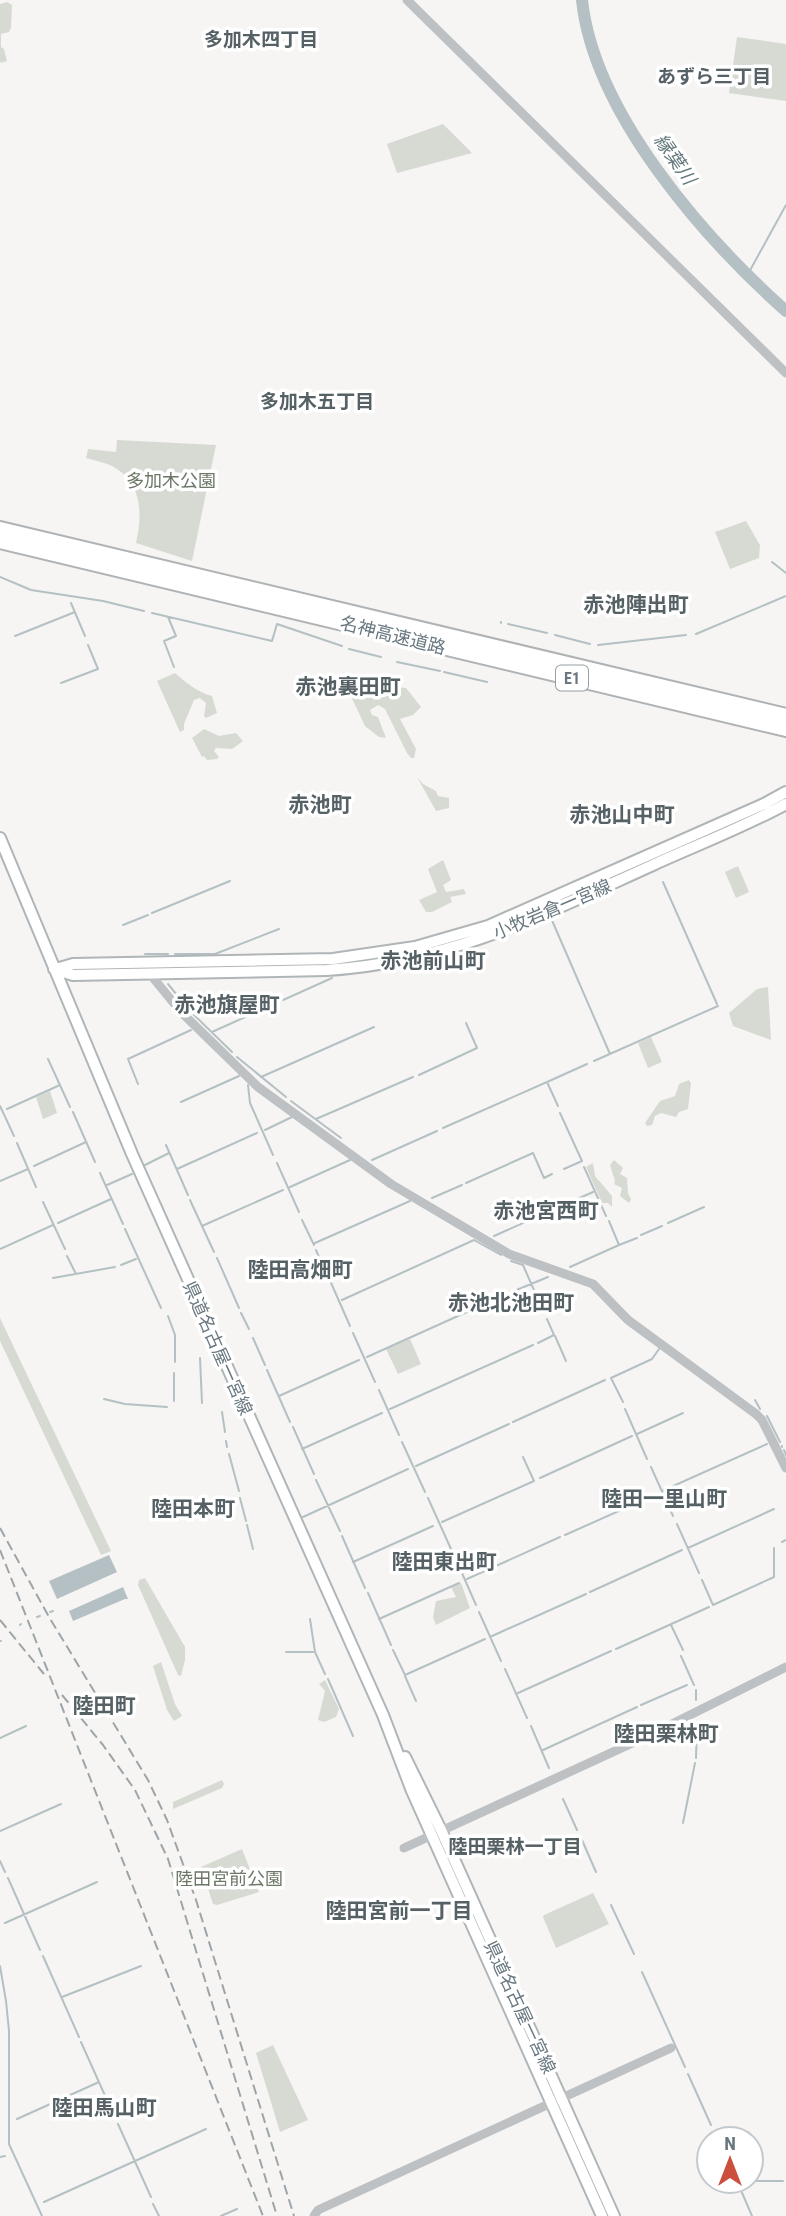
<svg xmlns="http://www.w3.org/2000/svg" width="786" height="2216" font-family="'Roboto Condensed','Noto Sans JP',sans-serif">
<rect width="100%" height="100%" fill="#f6f5f3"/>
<path fill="#d6dad3" d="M7 2 12 5 11 28 9 32 1 34V47L4 49 7 61 1 63 0 61V4Z
M737 37 786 44V101L729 93Z
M443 124 472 153 397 173 387 144Z
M117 440 216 445 192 561 136 543C142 517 143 486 117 469 109 463 96 461 86 458L88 449 116 452Z
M746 521 760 545 759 558 730 569 715 532Z
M175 673C185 682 199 693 212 696L217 713 206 718 204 716 206 703 200 698 194 700 184 724V730L180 732 157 681Z
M349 682 406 688 421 707 413 715 400 719 416 749 414 758H411L407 753 385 709 378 705 370 710 372 715 378 717 386 738 379 737 365 726 349 692Z
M204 729 219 736 236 733 243 741 232 749 216 748 214 751 219 757 217 759 207 760 204 756 202 757 192 738Z
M417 777 423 784 436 791 438 796 449 798V808L436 811Z
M443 860 451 880 443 885 446 892 464 889 466 894 450 897 452 902 432 912H426L419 900 437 892 428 869Z
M738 866 749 892 736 898 725 872Z
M768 987 771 1040 733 1026 729 1013 757 989Z
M651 1037 662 1062 648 1068 638 1043Z
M689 1080 691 1083 688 1109 679 1112 676 1117 661 1113 655 1116 652 1125 647 1126 645 1123 660 1101 675 1096 679 1084Z
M50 1091 57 1113 43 1119 36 1097Z
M614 1160 623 1168 620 1174 627 1178 628 1193 631 1199 629 1203 620 1196 622 1188 614 1184 615 1181 610 1165Z
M593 1163 595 1176 612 1196V1207L608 1203H602L586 1167Z
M0 1318 111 1551 101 1555 0 1341Z
M410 1339 421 1364 398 1374 386 1349Z
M145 1578 185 1647V1660L181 1676 178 1675 138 1585 139 1580Z
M461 1583 470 1608 436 1625 433 1617 436 1601 456 1597 451 1587Z
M161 1662 175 1704 182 1716 174 1721 167 1710 153 1666Z
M325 1680 339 1709 336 1717 324 1722 318 1720 325 1691 319 1684Z
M222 1780 224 1784 222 1788 173 1809V1802Z
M242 1849 259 1892 217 1905 213 1904 201 1867Z
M593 1893 609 1924 556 1948 543 1917 544 1915Z
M273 2045 308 2120 280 2132 256 2053Z"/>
<path fill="#b4c0c3" d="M109 1555 117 1572 57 1599 49 1581Z
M123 1587 128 1599H125L73 1621 69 1611Z"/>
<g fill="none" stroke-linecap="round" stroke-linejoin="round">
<path stroke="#b4c0c3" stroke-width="2" d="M748 274 786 205
M772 562 786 573
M0 577 31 590 103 601 144 611
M71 603 85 636
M152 613 272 641 277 624 342 646
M168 617 176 636 164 641 174 667
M501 623V622
M508 624 547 633
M696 634 786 596
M555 635 590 644
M15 636 75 612
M598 645 686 635
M349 649 381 657
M397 662 440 671
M444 672 487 682
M61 683 98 669 88 645
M663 882 717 1004
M152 913 230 881
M551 918 610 1054
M123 925 148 915
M145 954H168
M175 954H215L279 929
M168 984 186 1006
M190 1011 232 1052
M212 1032 332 978
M237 1057 286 1097
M48 1059 70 1107
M594 1061 718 1006
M419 1075 477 1048 466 1023
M261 1077 374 1027
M138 1084 128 1059 191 1030
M248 1085 250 1103 273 1155
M291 1101 341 1138
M181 1102 239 1076
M0 1106 14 1136
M558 1106 547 1082 587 1064
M7 1109 60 1085
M73 1112 95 1162
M560 1113 582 1161 564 1169
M316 1119 413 1077
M443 1128 547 1082
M265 1130 292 1117
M17 1143 36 1187
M166 1145 188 1195
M372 1160 437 1131
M277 1163 299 1212
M145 1165 169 1153
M34 1166 86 1142
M584 1167 606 1216
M177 1169 257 1133
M100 1173 123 1224
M0 1181 28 1169
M466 1183 533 1153 544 1178 552 1174
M107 1185 132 1174
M290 1187 350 1160
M432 1198 462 1185
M190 1200 214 1252
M43 1202 65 1249
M302 1220 314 1245
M58 1223 111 1199
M668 1223 704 1207
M202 1226 283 1190
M125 1229 161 1308
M641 1235 662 1226
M494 1236 593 1192
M315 1243 410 1201
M619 1245 637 1238
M0 1249 53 1225
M316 1250 324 1269
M67 1256 76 1274
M217 1258 239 1308
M511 1261 523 1265 544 1313
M121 1265 136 1259
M570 1267 619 1245 609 1221
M328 1276 350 1326
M53 1278 115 1267
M514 1291 548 1277
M342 1300 474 1240 501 1255
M241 1313 249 1329
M168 1316 175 1335V1362
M353 1333 375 1382
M555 1336 566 1361
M253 1338 265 1365
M538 1343 554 1335 547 1319
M367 1357 509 1293
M200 1358 202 1403
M267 1370 290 1422
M379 1390 399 1435
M279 1396 359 1360
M104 1399 125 1404 167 1407
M755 1400 760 1409
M174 1401V1373
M623 1402 611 1378 652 1359 659 1349
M390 1409 533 1345
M625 1409 647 1459
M222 1412 225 1432
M767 1416 780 1442
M513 1422 605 1380
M293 1427 314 1474
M637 1434 683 1413
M226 1441 227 1447
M402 1442 425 1492
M782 1446V1447
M302 1449 382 1413
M784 1450 786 1455
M229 1454 239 1491
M416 1466 509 1424
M651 1467 673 1516
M540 1478 632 1436
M316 1480 340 1531
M662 1491 767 1444
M240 1498 246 1521
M428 1498 451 1549
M303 1517 408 1469
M442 1522 534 1481 523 1457
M677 1524 699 1573
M247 1525 253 1549
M565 1535 657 1494
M342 1536 365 1588
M782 1542 786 1540
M688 1548 774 1509
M454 1555 476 1605
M353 1562 433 1526
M467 1579 560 1537
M702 1580 713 1605 774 1577V1548
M590 1592 682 1550
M368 1593 391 1645
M50 1612 53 1611
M479 1612 501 1661
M37 1617 40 1616
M310 1619 315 1652 325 1674
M379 1619 459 1583
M20 1625 21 1624
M671 1625 683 1650
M492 1636 586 1594
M0 1641H1
M616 1649 709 1607
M393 1650 405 1675 485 1639
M286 1652H313
M681 1656 694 1685
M505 1669 527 1718
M405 1676 416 1701
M328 1679 353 1736
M696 1690V1700
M518 1693 611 1651
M641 1705 687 1685
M531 1726 549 1768
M0 1738 26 1726
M543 1750 637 1707
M696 1758 697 1724
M563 1799 577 1830
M683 1823 695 1763
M0 1831 61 1804
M582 1840 596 1872
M0 1861 5 1872
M8 1878 40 1950
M611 1905 634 1954
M5 1923 97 1882
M43 1956 79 2037
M0 1966 6 2001 9 2031V2144L42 2216
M642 1972 685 2067
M62 1997 141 1966
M81 2042 115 2118
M688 2074 711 2125
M17 2119 99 2082
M118 2124 151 2197
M714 2132 717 2139
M0 2157 5 2156
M742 2181H783
M740 2188 752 2216
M44 2202 206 2129
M153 2204 159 2216
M221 2216 237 2209"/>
<path stroke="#b4c0c3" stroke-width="12" d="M582 0C594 113 704 238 786 311"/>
<defs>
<path id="secondary" d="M0 838 132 1154 383 1715 412 1791 602 2216
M54 969 73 975 327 970C452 962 544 914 655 864 699 844 744 827 786 804
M56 969 73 964 333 959 415 947 488 926 764 804 786 792
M405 1757 441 1830 614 2216"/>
<path id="motorway" d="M0 529 786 716
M0 541 786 729"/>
</defs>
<use href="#secondary" stroke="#b0b5b8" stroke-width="14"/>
<use href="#motorway" stroke="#afb3b5" stroke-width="18"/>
<path stroke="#bdc1c4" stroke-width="9" d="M407 0 786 373
M150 974 181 1012 258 1087 391 1184 509 1254 593 1284 628 1320 756 1414 762 1420 786 1468
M404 1848 652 1734 786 1667
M314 2216 318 2210 671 2048"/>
<use href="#secondary" stroke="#fff" stroke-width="10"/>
<use href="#motorway" stroke="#fff" stroke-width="14"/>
<path stroke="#9ea4a8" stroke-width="2" stroke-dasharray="10 5" stroke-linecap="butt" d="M0 1528 49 1617 148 1780 167 1820 196 1900 294 2216
M0 1550 263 2216
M0 1620 44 1674
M62 1695 103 1745 135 1790 168 1859 277 2216"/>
</g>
<g text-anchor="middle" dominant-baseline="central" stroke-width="7" stroke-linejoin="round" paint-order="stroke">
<rect fill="#fff" stroke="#96a0a6" stroke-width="2" x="556" y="665.5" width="32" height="25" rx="5"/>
<g font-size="16" font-weight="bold" fill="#697880">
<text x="572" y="678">E1</text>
</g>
<g font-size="18" fill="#6c7867" stroke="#fff">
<text x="171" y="480">多加木公園</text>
<text x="229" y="1878">陸田宮前公園</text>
</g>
<g font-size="18" fill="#697880" stroke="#fff">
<text transform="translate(393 635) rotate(14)">名神高速道路</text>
<text transform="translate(552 909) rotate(-23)">小牧岩倉一宮線</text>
<text transform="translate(218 1348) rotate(66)">県道名古屋一宮線</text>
<text transform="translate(520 2007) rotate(65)">県道名古屋一宮線</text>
</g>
<g font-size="19" font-weight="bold" fill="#566166" stroke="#fff">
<text x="261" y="39">多加木四丁目</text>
<text x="714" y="76">あずら三丁目</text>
<text x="317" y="401">多加木五丁目</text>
<text x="515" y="1846">陸田栗林一丁目</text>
</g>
<g font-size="19" font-style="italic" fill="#64787c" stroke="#fff">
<text transform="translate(675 159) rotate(55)">縁葉川</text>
</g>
<g font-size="21" font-weight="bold" fill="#566166" stroke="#fff">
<text x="636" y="605">赤池陣出町</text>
<text x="348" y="687">赤池裏田町</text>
<text x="320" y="805">赤池町</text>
<text x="622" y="815">赤池山中町</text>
<text x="433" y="961">赤池前山町</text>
<text x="227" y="1005">赤池旗屋町</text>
<text x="546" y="1211">赤池宮西町</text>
<text x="300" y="1270">陸田高畑町</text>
<text x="511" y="1303">赤池北池田町</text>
<text x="664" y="1499">陸田一里山町</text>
<text x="193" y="1509">陸田本町</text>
<text x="444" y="1562">陸田東出町</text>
<text x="104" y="1706">陸田町</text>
<text x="666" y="1734">陸田栗林町</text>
<text x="399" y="1911">陸田宮前一丁目</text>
<text x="104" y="2108">陸田馬山町</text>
</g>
</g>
<g transform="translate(730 2160)"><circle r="33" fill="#ffffff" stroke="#c3c9cc" stroke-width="2"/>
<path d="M0-5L12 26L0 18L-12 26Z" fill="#cc4e3d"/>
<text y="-10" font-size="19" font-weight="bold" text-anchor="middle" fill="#697880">N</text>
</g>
</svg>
